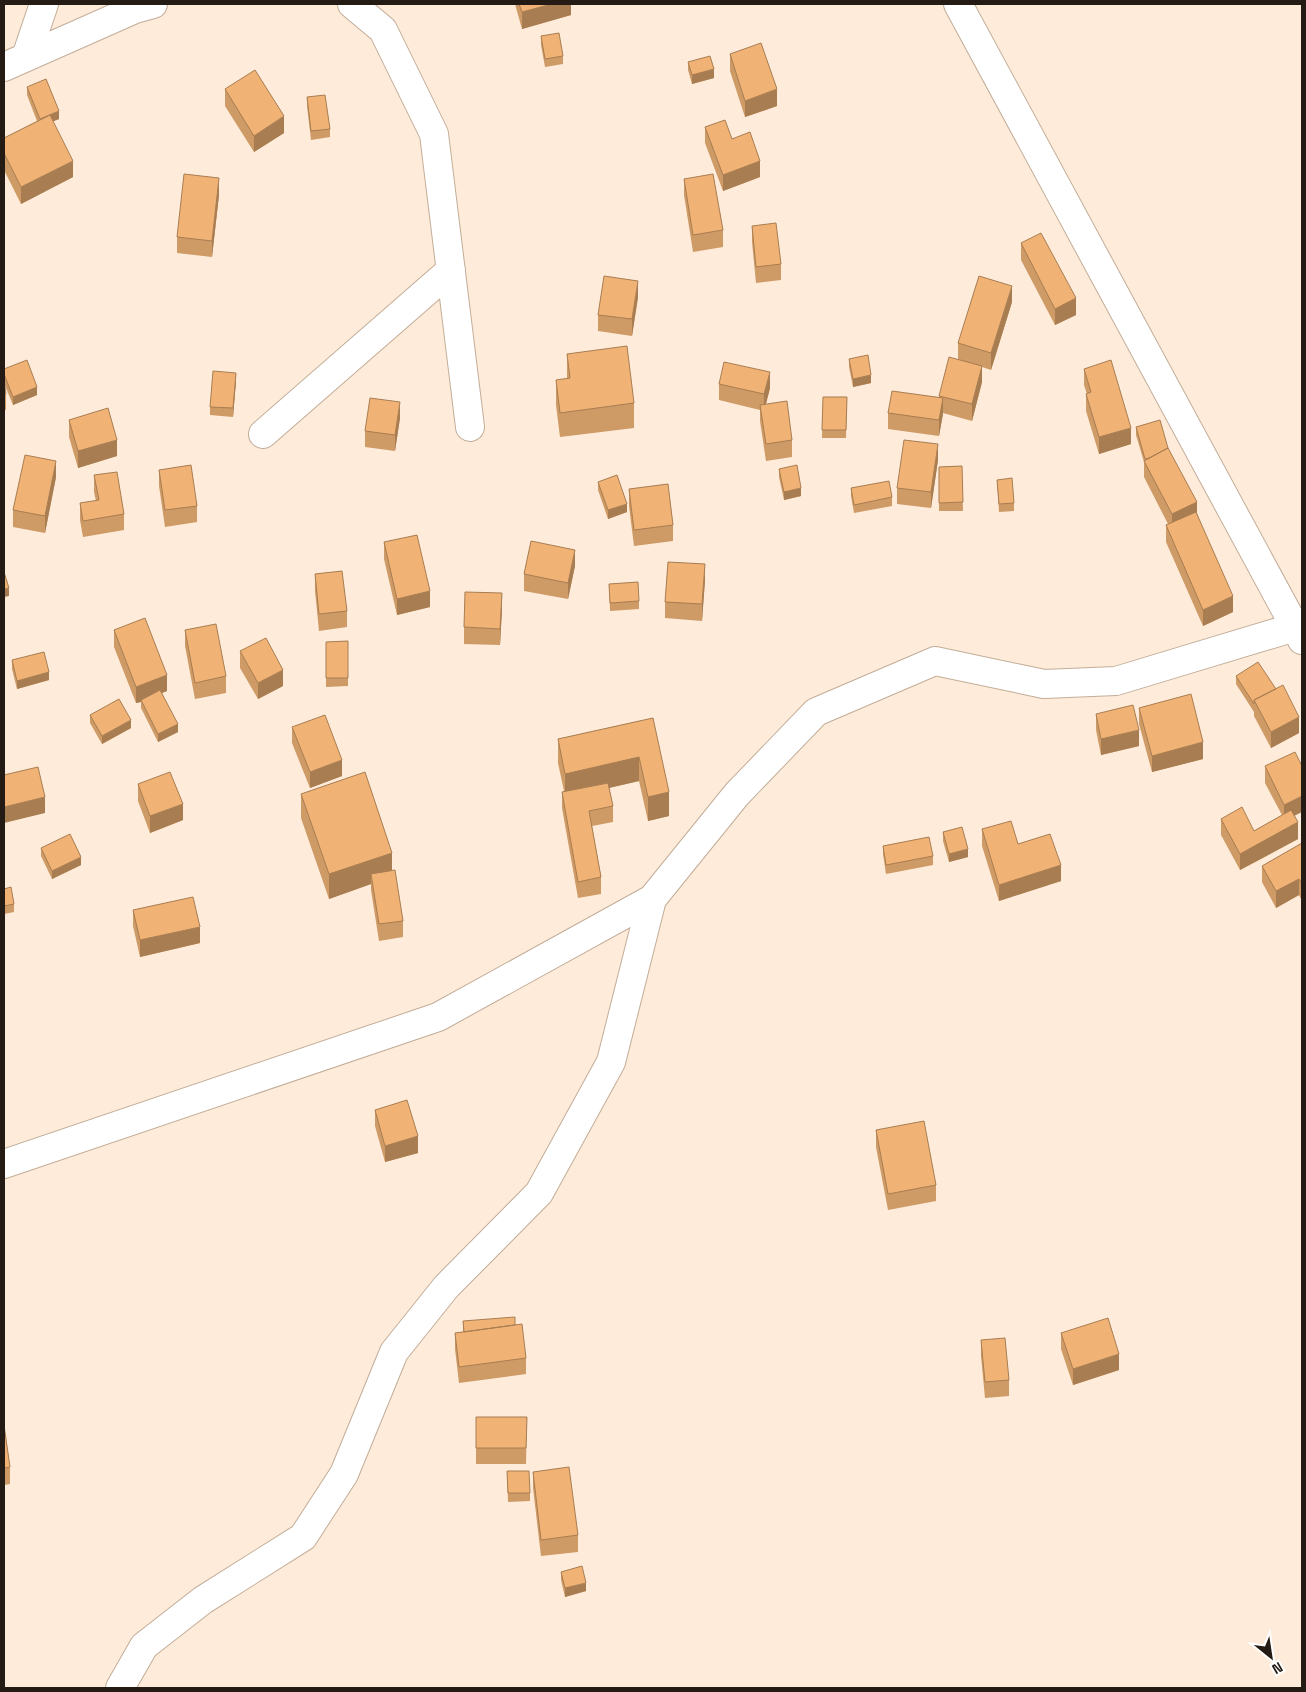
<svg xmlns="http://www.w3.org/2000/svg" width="1306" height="1692" font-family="'Space Grotesk',sans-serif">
<rect width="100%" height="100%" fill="#feebda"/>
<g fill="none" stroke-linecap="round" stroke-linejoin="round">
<defs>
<path id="minor" d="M352 4 383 30 434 134 470 427
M26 57 44 4
M4 67 135 9 153 4
M263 434 451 270
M4 1164 438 1017 652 899 737 794 816 712 935 661 1044 684 1116 681 1295 627 1302 622
M120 1688 144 1646 203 1600 303 1537 344 1474 394 1352 446 1287 539 1193 611 1062 652 899"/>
<path id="tertiary" d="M958 4 1302 640"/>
</defs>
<use href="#minor" stroke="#c2ad98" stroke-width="30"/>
<use href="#tertiary" stroke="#c2ad98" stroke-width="30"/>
<use href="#minor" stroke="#fff" stroke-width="28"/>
<use href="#tertiary" stroke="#fff" stroke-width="28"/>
</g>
<path fill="#ce9a65" d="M515 4H571V15L522 29Z
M541 36 563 56V64L545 67 541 45Z
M730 54 777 106 745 117 730 71Z
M688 62 714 78 692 84 688 70Z
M27 87 59 119 53 121 73 177 21 204 4 170V138L37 121 27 95Z
M225 89 284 133 254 152 225 106Z
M307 97 330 129V137L311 140 307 106Z
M705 127 732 139 760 177 723 191 705 143Z
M684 179 723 230V247L693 252 684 195Z
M219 195 212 257 177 253V237Z
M752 226 781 264V280L756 283 752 242Z
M1021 243 1076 315 1055 325 1021 260Z
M638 297 632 336 598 331V315Z
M1012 302 991 370 982 367V382L972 421 943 413 939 436 888 429V413L939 398V396L958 360V343Z
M567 354 634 403V428L560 437 556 405V380L567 379Z
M849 359 871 383 853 387 849 367Z
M4 369 37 395 13 405 4 383 6 394V410H4Z
M1084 369 1131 444 1099 454 1086 411V394H1087L1084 385Z
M236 381 233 417 210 415V407Z
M719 384 770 388 766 404 792 440V457L766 461 760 421V410L719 400Z
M823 397H847L846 438H822Z
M400 418 395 451 365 447V431Z
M69 420 117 456 78 468 69 437Z
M1136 427 1168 448 1197 514 1233 612 1203 626 1166 542V525L1168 524 1144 477V462L1136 435Z
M938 460 931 508 897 504V488Z
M962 466 963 511H939V467Z
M779 469 801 496 784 500 779 477Z
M159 470 197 506V522L165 527 159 486Z
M94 475 124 514V530L83 537 80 520V503L96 501 94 492Z
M56 477 45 533 13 527V510Z
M997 480 1014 503V511L999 512Z
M598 482 627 512 608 519 598 490Z
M851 488 892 497V506L854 513 851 496Z
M629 489 673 525V541L634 546 629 506Z
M384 542 430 607 397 615 384 559Z
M575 566 568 599 524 591V574Z
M315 574 347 611V627L319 631 315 591Z
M705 580 702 621 665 618V602Z
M609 584 639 601V609L610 611Z
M502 609 500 645 464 644V627Z
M114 630 167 691 162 693 178 732 158 742 141 708V702L136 703 114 647Z
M185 630 226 676V693L195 699 185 646Z
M348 641V686L326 687V642Z
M240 651 283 686 258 699 240 668Z
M12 660 49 680 17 689 12 669Z
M1236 676 1299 733 1271 748 1254 716V712L1236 684Z
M1139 708 1203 759 1152 772 1139 724Z
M1096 714 1139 746 1101 755 1096 730Z
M90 715 131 728 102 744 90 723Z
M653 718 669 816 648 821 639 781 609 788 613 806V822L592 826 601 877V894L578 898 562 808V792L564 791 558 763V739Z
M292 727 342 776 310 788 292 743Z
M1265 766 1295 816 1298 839 1240 870 1221 835V819L1254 831 1282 815 1265 783Z
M138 784 183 820 150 833 138 801Z
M301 794 392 871 403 921V937L379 941 371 890V884L329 899 301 818Z
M982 829 1018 844 1061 881 999 901 982 846Z
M943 832 968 857 949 862 943 841Z
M1302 843V901L1299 895 1276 908 1262 882V866Z
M883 846 933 856V865L886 874 883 854Z
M41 848 81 865 52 879 41 856Z
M4 889 14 904V912L4 914Z
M133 910 200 943 140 957 133 926Z
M375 1110 418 1153 385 1162 375 1126Z
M876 1130 936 1185V1201L888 1210 876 1147Z
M463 1321 515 1324 526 1358V1374L459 1383 455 1349V1333L463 1332Z
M1061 1333 1119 1370 1073 1385 1061 1349Z
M981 1340 1009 1380V1396L985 1398 981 1356Z
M527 1417 526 1464H476V1448Z
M4 1425 10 1467V1484L4 1485Z
M507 1471 530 1493V1501L508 1502Z
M533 1472 578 1535V1552L541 1556 533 1488Z
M561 1572 586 1591 565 1597 561 1580Z"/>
<path fill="#a87d52" d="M552 4H571V15L522 29V12Z
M714 69V78L692 84V75Z
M777 89V106L745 117V101Z
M59 111V119L40 127V119Z
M284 116V133L254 152V136Z
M73 161V177L21 204V187Z
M760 161V177L723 191V175Z
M219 178V195L212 257V241Z
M638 281V297L632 336V319Z
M1012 286V302L991 370V353Z
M1076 298V315L1055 325V309Z
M982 366V382L972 421V404Z
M770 372V388L764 411V394Z
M236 373V381L233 417V408Z
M871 375V383L853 387V379Z
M37 387V395L13 405V397Z
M943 398V414L939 436V420Z
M400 402V418L395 451V435Z
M1131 428V444L1099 454V437Z
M117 440V456L78 468V451Z
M938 444V460L931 508V492Z
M56 461V477L45 533V516Z
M801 488V496L784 500V492Z
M1197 502V518L1172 531V514Z
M627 504V512L608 519V510Z
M575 550V566L568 599V583Z
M705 564V580L702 621V604Z
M9 588V596L4 597V589Z
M430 591V607L397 615V599Z
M502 593V609L500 645V629Z
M1233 596V612L1203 626V610Z
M283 670V686L258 699V683Z
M49 672V680L17 689V681Z
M167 675V691L142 701 141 700V702L136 703V687Z
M1299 717V733L1271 748V732Z
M131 720V728L102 744V736Z
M178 724V732L158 742V734Z
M1139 730V746L1101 755V739Z
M1203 742V759L1152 772V756Z
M639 757V781L565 798V774Z
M342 760V776L310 788V772Z
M669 792V816L648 821V797Z
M1302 796V812L1284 821V805Z
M45 797V813L4 823V807Z
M183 804V820L150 833V816Z
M1298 822V839L1240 870V854Z
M968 849V857L949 862V854Z
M392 853V877L371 874V884L329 899V874Z
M81 857V865L52 879V871Z
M1061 865V881L999 901V885Z
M1299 879V895L1276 908V891Z
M200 927V943L140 957V940Z
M418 1136V1153L385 1162V1146Z
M1119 1354V1370L1073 1385V1369Z
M586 1583V1591L565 1597V1588Z"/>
<path fill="#f0b375" stroke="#a87d52" d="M519 4H552L522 12Z
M559 33 563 56 545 59 541 36Z
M761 43 777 89 745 101 730 54Z
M710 56 714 69 692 75 688 62Z
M255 70 284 116 254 136 225 89Z
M46 79 59 111 40 119 27 87Z
M325 95 330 129 311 131 307 97Z
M50 115 73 161 21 187 4 153V138Z
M725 120 732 139 750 132 760 161 723 175 705 127Z
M184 174 219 178 212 241 177 237Z
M713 174 723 230 693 235 684 179Z
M776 223 781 264 756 267 752 226Z
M1041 233 1076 298 1055 309 1021 243Z
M604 276 638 281 632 319 598 315Z
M979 276 1012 286 991 353 958 343Z
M627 346 634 403 560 413 556 380 570 378 567 354Z
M868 355 871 375 853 379 849 359Z
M949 357 982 366 972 404 939 396Z
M27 360 37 387 13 397 4 374V369Z
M1111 360 1131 428 1099 437 1086 394 1091 392 1084 369Z
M724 362 770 372 764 394 719 384Z
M213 371 236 373 233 408 210 407Z
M4 380 6 394H4Z
M892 391 943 398 939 420 888 413Z
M823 397H847L846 430H822Z
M370 398 400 402 395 435 365 431Z
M787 401 792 440 766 444 760 405Z
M108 408 117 440 78 451 69 420Z
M1160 420 1168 448 1149 458 1145 459 1136 427Z
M904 440 938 444 931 492 897 488Z
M1168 448 1197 502 1172 514 1144 461Z
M25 455 56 461 45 516 13 510Z
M191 465 197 506 165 510 159 470Z
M797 465 801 488 784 492 779 469Z
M962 466 963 502 939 503V467Z
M117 472 124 514 83 521 80 503 99 500 94 475Z
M617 475 627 504 608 510 598 482Z
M1012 478 1014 503 999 504 997 480Z
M889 481 892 497 854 505 851 488Z
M668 484 673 525 634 530 629 489Z
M1196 512 1233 596 1203 610 1166 525Z
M417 535 430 591 397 599 384 542Z
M531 541 575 550 568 583 524 574Z
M668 562 705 564 702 604 665 602Z
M342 571 347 611 319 614 315 574Z
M4 572 9 588 4 589Z
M638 582 639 601 610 603 609 584Z
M465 592 502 593 500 629 464 627Z
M145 618 167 675 136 687 114 630Z
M216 624 226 676 195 683 185 630Z
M266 638 283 670 258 683 240 651Z
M348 641V678H326V642Z
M44 652 49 672 17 681 12 660Z
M1258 662 1276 689 1254 700V704L1236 676Z
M1283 685 1299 717 1271 732 1254 700Z
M160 690 178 724 158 734 141 700Z
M1191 694 1203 742 1152 756 1139 708Z
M119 699 131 720 102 736 90 715Z
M1133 705 1139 730 1101 739 1096 714Z
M325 715 342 760 310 772 292 727Z
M653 718 669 792 648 797 639 757 565 774 558 739Z
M1295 752 1302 766V796L1284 805 1265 766Z
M38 767 45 797 4 807V775Z
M170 772 183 804 150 816 138 784Z
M365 772 392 853 329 874 301 794Z
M608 783 613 806 589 811 601 877 578 882 562 792Z
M1242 807 1254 831 1291 810 1298 822 1240 854 1221 819Z
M1011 821 1018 844 1050 834 1061 865 999 885 982 829Z
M962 827 968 849 949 854 943 832Z
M70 834 81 857 52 871 41 848Z
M929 837 933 856 886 865 883 846Z
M1302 843V884L1299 879 1276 891 1262 866Z
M395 870 403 921 379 924 371 874Z
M11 887 14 904 4 906V889Z
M193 897 200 927 140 940 133 910Z
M407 1100 418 1136 385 1146 375 1110Z
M924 1121 936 1185 888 1194 876 1130Z
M515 1317V1325L464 1332 463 1321Z
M1108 1318 1119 1354 1073 1369 1061 1333Z
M522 1324 526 1358 459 1367 455 1333Z
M1005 1338 1009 1380 985 1382 981 1340Z
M476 1417H527L526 1448H476Z
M4 1425 10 1467 4 1468Z
M569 1467 578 1535 541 1540 533 1472Z
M507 1471H529L530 1493H508Z
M582 1566 586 1583 565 1588 561 1572Z"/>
<rect width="1306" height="1692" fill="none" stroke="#241c14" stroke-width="10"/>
<g transform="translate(1271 1657) rotate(150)" stroke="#ffffff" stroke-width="4" paint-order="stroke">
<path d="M0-4L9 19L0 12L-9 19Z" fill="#241c14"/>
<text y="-8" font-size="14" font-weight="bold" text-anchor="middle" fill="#241c14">N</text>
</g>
</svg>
